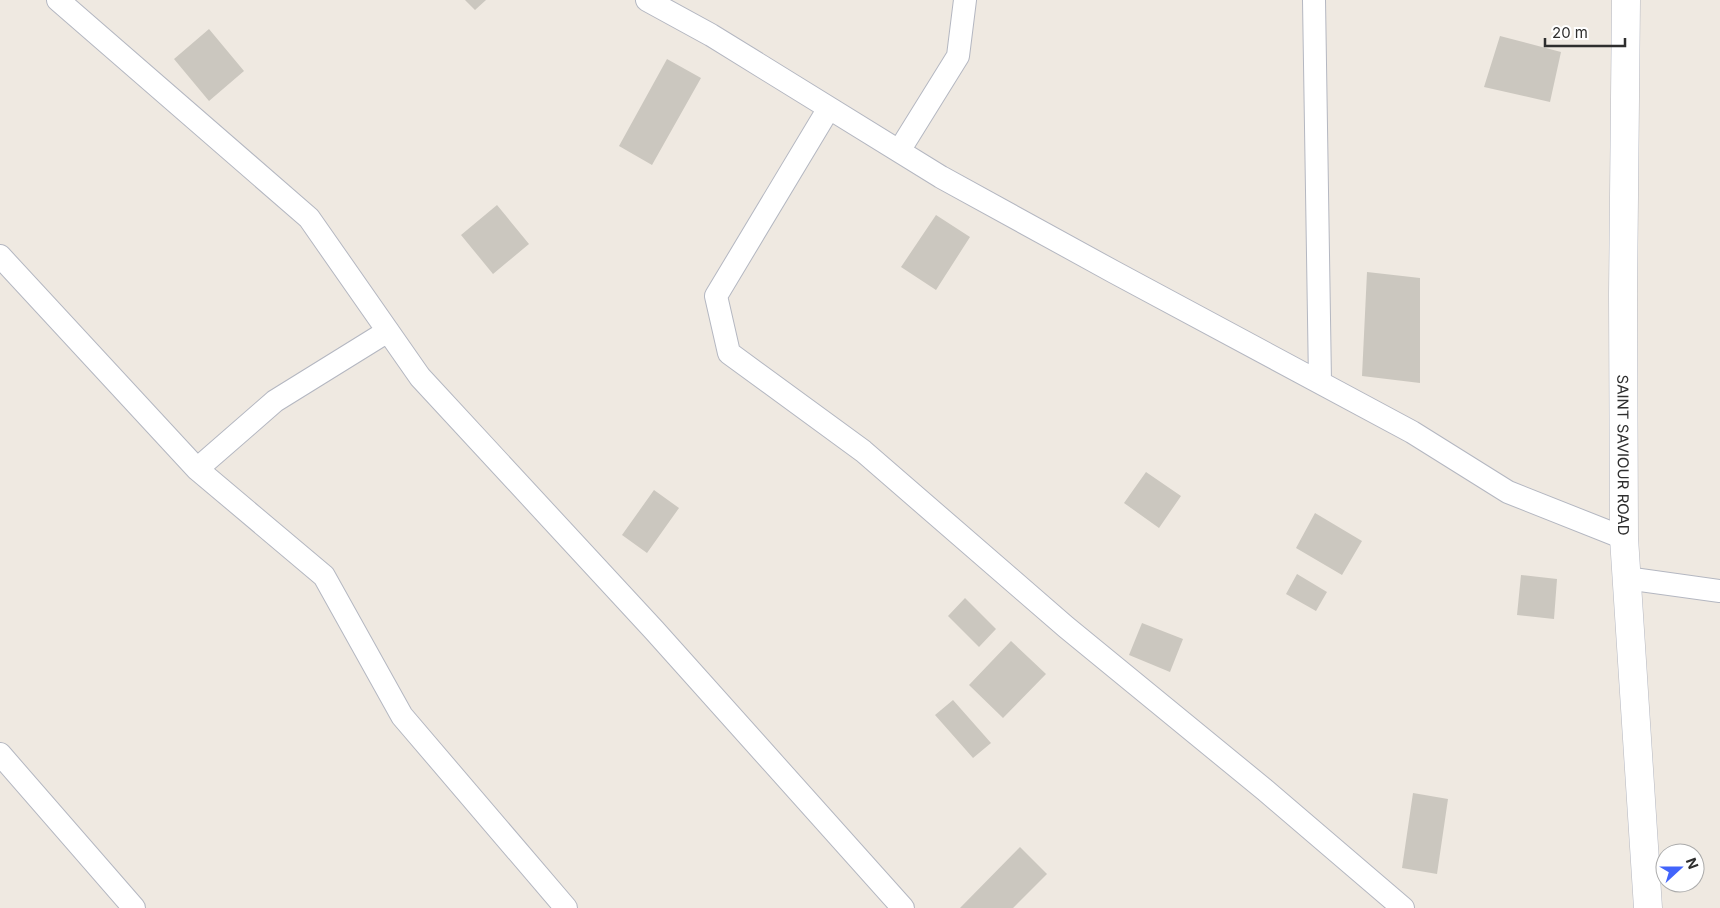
<svg xmlns="http://www.w3.org/2000/svg" width="1720" height="908" font-family="Inter,sans-serif">
<rect width="100%" height="100%" fill="#efe9e1"/>
<path fill="#cbc7bf" d="M465 0H486L475 10Z
M209 29 244 71 209 101 174 59Z
M1500 36 1561 52 1550 102 1484 87Z
M667 59 701 78 652 165 619 146Z
M497 205 529 244 493 274 461 235Z
M936 215 970 237 936 290 901 267Z
M1367 272 1420 278V383L1362 376Z
M1146 472 1181 496 1159 528 1124 503Z
M654 490 679 508 647 553 622 535Z
M1315 513 1362 541 1342 575 1296 548Z
M1297 574 1327 592 1316 611 1286 594Z
M1521 575 1557 579 1554 619 1517 615Z
M965 598 996 629 979 647 948 616Z
M1142 623 1183 639 1170 672 1129 655Z
M1011 641 1046 674 1003 718 969 685Z
M953 700 991 743 973 758 935 715Z
M1413 793 1448 799 1437 874 1402 868Z
M1020 847 1047 874 1013 908H960Z"/>
<g fill="none" stroke-linecap="round" stroke-linejoin="round">
<defs>
<path id="street" d="M58 0 309 218 420 377 654 630 903 908
M647 0 711 35 941 177 1114 272 1412 432 1508 492 1624 538
M1314 0 1320 382
M829 108 716 296 729 353 863 451 1066 627 1265 790 1403 908
M899 151 958 56 965 0
M0 256 197 469 324 576 402 716 566 908
M197 469 275 401 388 331
M1626 578 1720 591
M0 754 134 908"/>
<g id="secondary">
<path id="s1" d="M1626 0 1623 294 1624 538 1648 908"/>
</g>
</defs>
<use href="#street" stroke="#b4b7c1" stroke-width="24"/>
<use href="#secondary" stroke="#b4b7c1" stroke-width="29"/>
<use href="#street" stroke="#fff" stroke-width="22"/>
<use href="#secondary" stroke="#fff" stroke-width="28"/>
</g>
<g text-anchor="middle" dominant-baseline="central" stroke-width="4" stroke-linejoin="round" paint-order="stroke">
<g font-size="15" fill="#2e2e2e" stroke="#fff">
<text stroke="none"><textPath href="#s1" startOffset="455">SAINT SAVIOUR ROAD</textPath></text>
</g>
</g>
<g transform="translate(1680 868) rotate(69)"><circle r="24" fill="#ffffff" stroke="#ababab"/>
<path d="M0-4L9 19L0 12L-9 19Z" fill="#4264fb"/>
<text y="-8" font-size="14" font-weight="bold" text-anchor="middle" fill="#2e2e2e">N</text>
</g>
<path d="M1545 38v8h80v-8" fill="none" stroke="#2e2e2e" stroke-width="2.5"/>
<text x="1552" y="38" font-size="15" fill="#2e2e2e" stroke="#ffffff" stroke-width="4" paint-order="stroke">20 m</text>
</svg>
